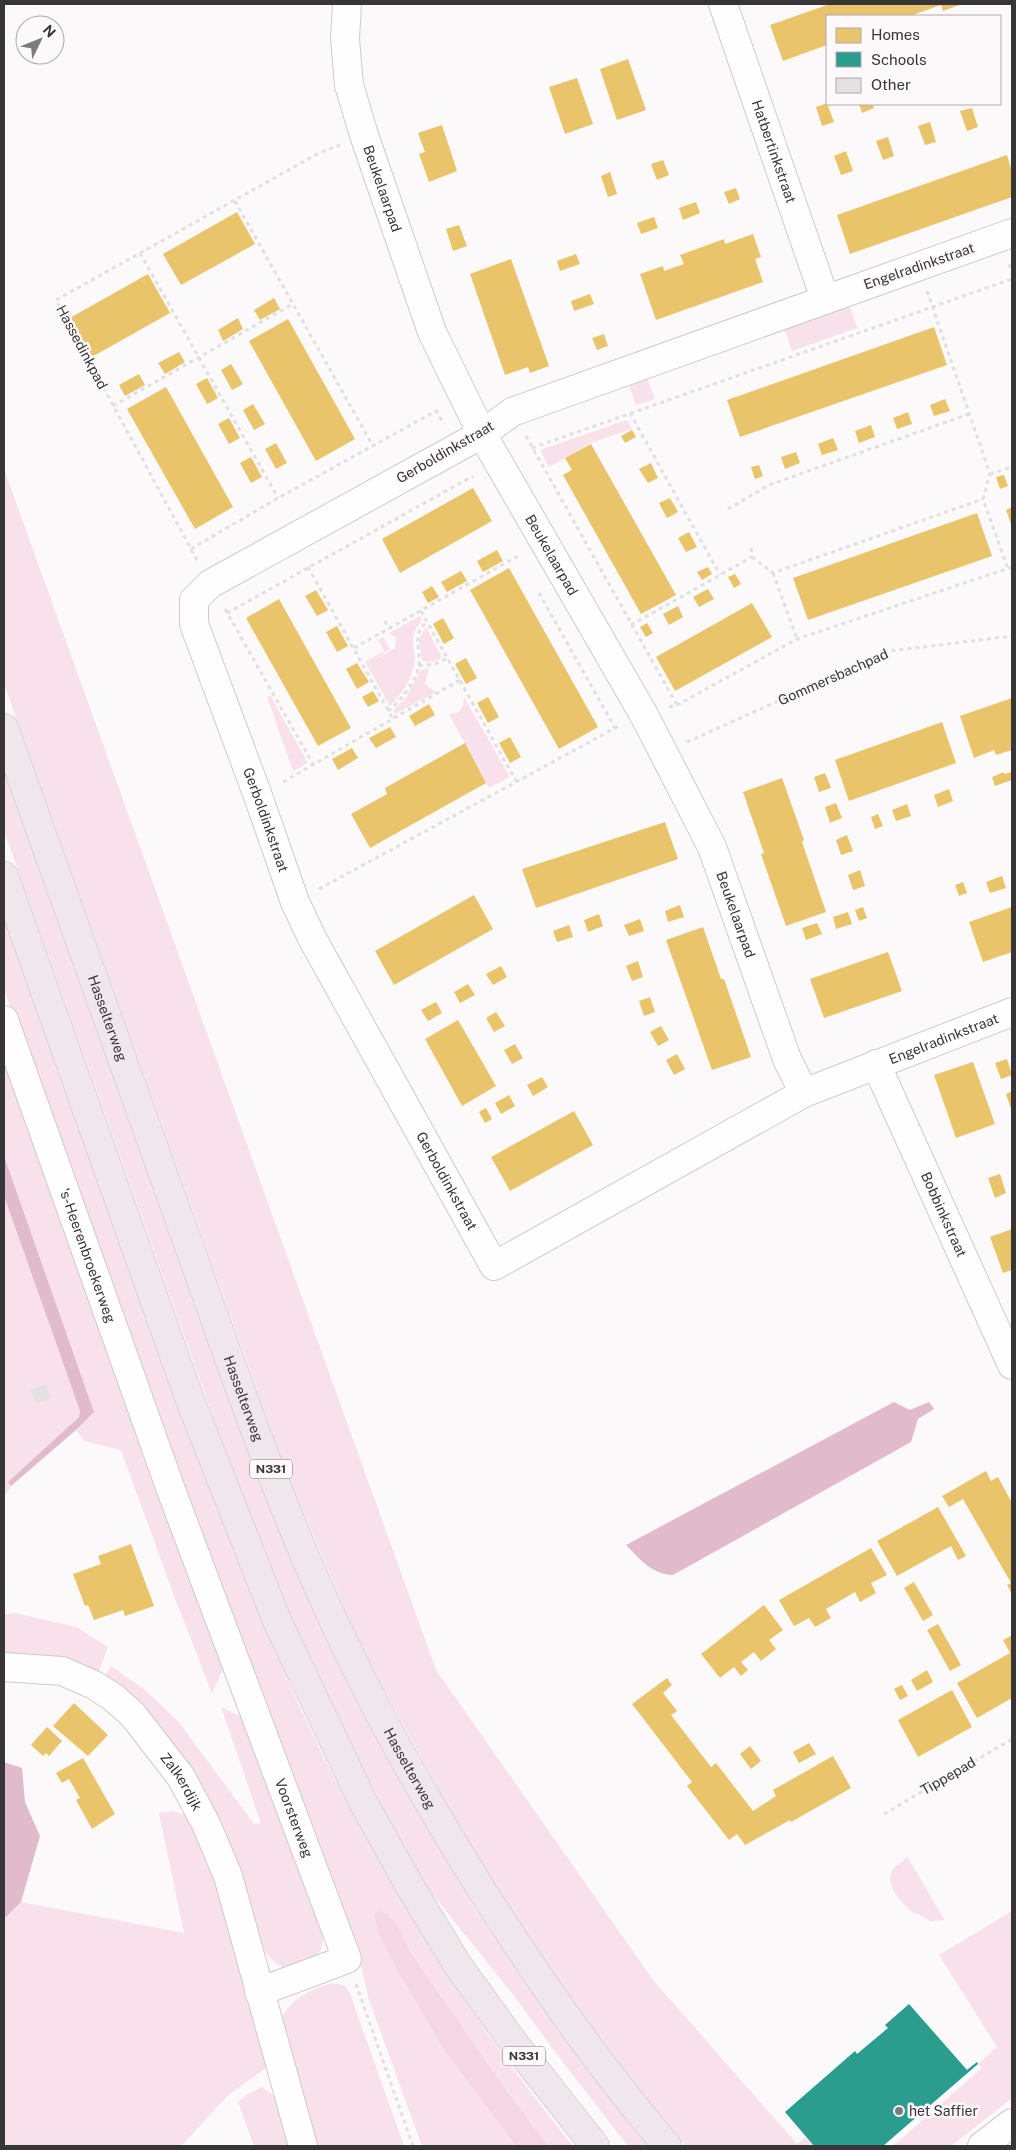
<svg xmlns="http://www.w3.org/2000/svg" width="1016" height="2150" font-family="'Public Sans',sans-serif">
<rect width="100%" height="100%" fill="#fcf9fa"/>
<path fill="#f9e1eb" d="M849 304 857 328 792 351 784 327Z
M646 375 655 399 636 405 628 383Z
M627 420 632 429 591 443 549 467 540 450Z
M4 469 436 1670 653 1980 797 2144 806 2137 814 2146H685L650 2104 563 1988 468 1842 383 1688 357 1637 287 1474 4 684Z
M420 616 422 621C405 638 418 648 414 665 411 680 401 695 390 706L365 662 384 651 378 640 383 637 390 649 372 661 395 648 396 638 389 633Z
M426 627 442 658C436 661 429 663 422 660L419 639Z
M429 668 425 684 436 692 395 714 393 711 407 696 421 670Z
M270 695 308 763 293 771 267 697Z
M464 697 510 777 489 788 449 714 458 713 463 706Z
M4 770 252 1464 304 1591 331 1649 397 1777 476 1910 545 2012 647 2146H628L565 2065 511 1992 425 1885 385 1812 305 1649 264 1553 216 1425 4 831Z
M4 914C51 1046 98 1177 145 1308 210 1494 277 1679 373 1851 431 1955 498 2054 573 2146H548L451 2012 404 1941 391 1916 374 1914 378 1931 396 1968 444 2050 516 2146H422L369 2000 360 1962 215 1578 4 990Z
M4 1052 225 1665 212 1693 176 1601 121 1450 84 1441 76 1430 94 1412 4 1156Z
M4 1196 80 1411 79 1417 9 1482 11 1486 14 1484 4 1496Z
M15 1613 76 1627 108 1647 97 1676 4 1657V1614Z
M111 1666 146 1691 178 1721 254 1824 261 1823 221 1707 246 1719 324 1929 322 1947 317 1956 284 1968 274 1962 265 1952 234 1859 103 1680Z
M173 1811 193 1817 204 1839 248 1983 266 2068 228 2095 181 2146H4V1919L21 1902 184 1933 159 1813Z
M907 1856 942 1916 945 1920 930 1921 917 1913 915 1914C905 1907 882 1884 893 1869 898 1863 905 1861 907 1856Z
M1012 1911V2098L951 2146H893L982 2068 978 2064 997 2047 939 1955Z
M332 1983 343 1985 349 1991 404 2146H315L280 2024C286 2000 310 1990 332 1983Z
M262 2087 274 2096 291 2146H254L238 2102 248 2094Z"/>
<path fill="#f5d6e3" d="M379 1910C396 1914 403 1940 412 1954 456 2019 501 2083 548 2146H516L444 2050 396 1968 378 1931 374 1914Z"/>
<path fill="#e1bbcc" d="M4 1156 94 1412 76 1430 11 1486 8 1482 79 1417 80 1411 4 1196Z
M894 1402 910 1410 929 1402 934 1409 918 1419 911 1442 673 1575C651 1574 641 1560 626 1545Z
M4 1762 22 1768 25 1802 40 1836 21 1902 4 1919Z"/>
<path fill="#e9c46a" d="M830 4H962L943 11 941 5 910 16H827V45L783 61 770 25Z
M628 59 646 110 617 120 600 69Z
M577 78 593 124 565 134 549 87Z
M827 103 834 122 822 126 816 107Z
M859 104H872L874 108 862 113Z
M972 108 978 127 967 131 960 111Z
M930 122 936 142 925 145 918 126Z
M442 125 457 171 429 182 419 154 425 152 418 133Z
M888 137 894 156 883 160 876 141Z
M846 151 853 171 841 175 834 156Z
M1007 155 1012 172V197L850 254 837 215Z
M663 160 669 175 657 180 651 164Z
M610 172 617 194 608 197 601 176Z
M736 188 740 199 729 204 724 192Z
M696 202 700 213 683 220 679 208Z
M237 212 255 244 181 285 163 254Z
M654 217 658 228 641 234 637 223Z
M459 225 467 246 453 251 446 229Z
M753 234 761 257 755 259 763 282 656 320 640 274 663 266 664 271 684 264 680 255 724 239 725 244Z
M576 254 580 264 560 271 557 261Z
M511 259 549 366 530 373 528 367 505 375 470 274Z
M148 274 170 313 90 358 68 319Z
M590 294 594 304 574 311 571 301Z
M274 298 280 309 260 320 254 310Z
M238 318 243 329 223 341 218 330Z
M288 319 355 439 316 461 249 341Z
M934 327 947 365 740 437 727 400Z
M604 334 608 346 597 350 592 338Z
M179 352 185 362 165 374 158 363Z
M231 364 243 384 232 390 221 370Z
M139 374 145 385 125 396 119 385Z
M207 378 218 398 207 404 196 384Z
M166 387 233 507 195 529 127 409Z
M945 399 950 411 934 416 930 405Z
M253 404 265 424 254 430 243 410Z
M908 412 912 424 897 429 893 418Z
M229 418 240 438 229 444 218 424Z
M871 425 875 437 859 443 855 431Z
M632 430 636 437 625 443 621 436Z
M833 438 838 450 822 455 818 444Z
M276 443 287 463 276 469 265 449Z
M591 444 676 595 641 614 563 475 572 470 565 458Z
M796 452 800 463 785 469 781 457Z
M251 457 262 477 251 483 240 463Z
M651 463 658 478 648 483 639 469Z
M759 465 763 476 755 479 751 467Z
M1004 475 1008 486 1000 489 996 477Z
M473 488 492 521 400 573 382 539Z
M670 498 678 512 667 518 659 503Z
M1012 507V527L1006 510Z
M977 513 992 556 808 620 793 578Z
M689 532 697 547 686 552 678 538Z
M497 550 503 561 483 572 477 561Z
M708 567 712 574 702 580 697 572Z
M509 568 598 727 559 749 470 590Z
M461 571 467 581 447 592 441 582Z
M735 574 741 584 734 588 728 577Z
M432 586 439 597 428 603 422 592Z
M708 589 714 599 699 607 693 597Z
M316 590 328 610 317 616 305 596Z
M279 599 351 728 318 746 246 618Z
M752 603 772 637 675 691 656 657Z
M678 606 683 617 669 625 663 614Z
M443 618 454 638 444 644 433 624Z
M647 623 653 633 646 637 640 627Z
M337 626 348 646 337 652 326 632Z
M466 658 477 678 466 684 455 664Z
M357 663 369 682 357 689 346 669Z
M373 691 379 701 368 707 362 697Z
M488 697 499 717 488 723 477 703Z
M1012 698V750L996 755 994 750 974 758 960 716Z
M429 704 435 715 415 726 409 716Z
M942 722 956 763 849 801 835 760Z
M390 727 396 737 376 748 369 738Z
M510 737 521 757 510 763 499 743Z
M465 743 486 783 370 848 351 814 387 794 385 788Z
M352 748 358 758 338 770 332 759Z
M1004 772V774L1012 772V780L995 786 992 777Z
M825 773 831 788 819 792 814 777Z
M782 778 804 840 802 842 826 912 786 926 761 854 764 853 743 792Z
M949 789 953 801 938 807 934 795Z
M836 803 842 818 830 823 825 807Z
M907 804 911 816 896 821 892 810Z
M878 814 883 826 875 829 871 817Z
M665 822 678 859 536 908 522 869Z
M847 835 853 851 841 855 836 840Z
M860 870 865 886 853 890 848 875Z
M1002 876 1006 888 990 893 986 882Z
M963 882 967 893 959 896 955 885Z
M474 895 493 929 394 985 375 951Z
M680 905 684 917 668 922 665 911Z
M863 907 867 918 859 921 855 910Z
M1012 907V952L983 962 969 922Z
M848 912 852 924 836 929 833 917Z
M599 914 603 926 588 932 584 920Z
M640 919 644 931 629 936 624 925Z
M817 923 822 934 806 940 802 928Z
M569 925 573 937 557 942 553 931Z
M703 927 721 979H724L751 1057 712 1070 666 940Z
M888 952 902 991 824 1018 810 979Z
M638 961 643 977 632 981 626 966Z
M501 966 507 977 493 985 486 974Z
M468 984 475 995 460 1003 454 992Z
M650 997 655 1012 644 1016 639 1001Z
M436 1002 442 1013 428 1021 421 1010Z
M496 1012 505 1026 494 1032 486 1018Z
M458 1020 496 1086 462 1106 425 1039Z
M661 1026 669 1040 658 1046 650 1032Z
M515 1044 523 1058 512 1064 504 1050Z
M677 1054 685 1069 674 1075 666 1060Z
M1007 1059 1012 1075 1001 1079 995 1063Z
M973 1062 995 1124 956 1138 934 1075Z
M542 1077 548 1087 533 1096 527 1085Z
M1012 1091V1112L1006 1094Z
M509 1095 515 1106 501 1114 495 1103Z
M486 1108 492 1119 485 1123 479 1112Z
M574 1111 593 1145 510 1191 491 1157Z
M1000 1174 1006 1193 995 1198 988 1178Z
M1012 1229V1270L1003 1273 990 1237Z
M986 1471 991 1481 998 1477 1012 1503V1594L1007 1585 1011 1583 963 1499 949 1507 942 1496Z
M938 1507 966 1556 958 1560 951 1546 897 1576 877 1541Z
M131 1544 154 1606 125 1616 123 1610 94 1620 88 1605 85 1606 73 1574 101 1564 98 1556Z
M871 1548 887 1575 871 1583 876 1593 860 1602 855 1592 826 1609 831 1618 815 1627 809 1618 794 1626 779 1600Z
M914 1582 933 1615 923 1621 904 1588Z
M764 1605 783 1630 769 1640 776 1649 761 1661 754 1652 741 1662 748 1670 741 1676 734 1667 720 1678 701 1654Z
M938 1624 961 1665 950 1671 927 1630Z
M1011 1636 1012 1698 977 1718 957 1683 1010 1653 1003 1640Z
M927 1670 933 1682 917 1691 911 1680Z
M667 1678 672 1685 663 1693 677 1711 671 1715 711 1767 716 1763 753 1811 776 1796 773 1790 833 1756 851 1788 791 1822 790 1820 745 1845 737 1834 729 1840 687 1786 692 1782 632 1704Z
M902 1685 908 1696 900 1700 894 1689Z
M952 1690 972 1727 918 1757 898 1720Z
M74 1703 108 1735 88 1756 53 1726Z
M47 1727 62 1741 49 1756 46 1753 43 1756 31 1745Z
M809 1743 816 1754 799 1763 793 1752Z
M750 1746 761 1761 751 1769 740 1754Z
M83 1758 115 1814 92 1829 76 1800 80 1798 69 1779 62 1783 56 1773Z"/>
<path fill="#2a9d8f" d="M909 2004 967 2070 977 2062 978 2064 883 2146H814L785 2112 855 2051 857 2054 888 2028 885 2025Z"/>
<path fill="#e3e1e1" d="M45 1384 51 1397 37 1404 30 1391Z"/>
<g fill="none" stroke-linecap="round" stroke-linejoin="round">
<defs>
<g id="street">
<path id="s1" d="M347 4 345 39 349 85 364 135 432 332 482 434 644 715 712 847 787 1059 804 1093"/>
<path id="s2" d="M723 4 825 299"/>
<path id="s3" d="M1012 233 512 412 482 434 210 584 194 600V624L258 796 295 902 312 938 494 1266 804 1093 1012 1012"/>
<path id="s4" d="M4 1020 171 1490 347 1959 259 1992"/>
<path id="s5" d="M876 1064 1012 1365"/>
<path id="s6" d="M4 1667 62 1671 94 1685 114 1698 133 1715 181 1777 206 1824 228 1876 303 2146"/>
</g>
<path id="secondary" d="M982 2146 1012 2123"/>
<g id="primary">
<path id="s7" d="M4 728C64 897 125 1066 185 1235 232 1366 277 1500 336 1626 374 1708 418 1786 465 1863 526 1962 591 2057 667 2146"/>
<path d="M4 876 190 1400 277 1621 363 1802 408 1883 457 1964 514 2043 595 2146"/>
</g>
</defs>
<use href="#street" stroke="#cdcbcc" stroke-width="30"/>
<use href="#secondary" stroke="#cdcbcc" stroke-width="30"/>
<use href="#primary" stroke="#d6d4d5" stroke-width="30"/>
<path stroke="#e0e0e0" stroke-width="3" stroke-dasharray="4 4" stroke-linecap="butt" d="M235 201 373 446
M140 253 278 498
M1009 264 1012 272
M927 291 990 474 983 499 1008 569
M113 406 293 304
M630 413 720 575
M526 436 677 705
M532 448 1012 279
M990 474 1012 467
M728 509 769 485 969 414
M191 549 278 498 436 411 444 424
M752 557 773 573 983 499
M197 560 56 300 319 153 340 145
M308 567 393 719
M773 573 797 639
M539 593 615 728
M225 609 313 764
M421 611 516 781
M227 613 473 476
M385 621 389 629
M631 625 752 557 751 548
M354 648 518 556
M419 666 435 664 448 658
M669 707 677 705 797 639 1012 567
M388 711C400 702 416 681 419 666 421 649 411 635 427 622
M687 742 890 651 1012 636
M283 782 460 680
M319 889 619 726
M884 1814 1012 1739
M356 1984 413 2146"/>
<use href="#street" stroke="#fffefe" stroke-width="28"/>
<use href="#secondary" stroke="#fffefe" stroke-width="28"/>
<use href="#primary" stroke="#efe7ec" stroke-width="28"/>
</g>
<circle fill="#7c7a7a" stroke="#fdf8fa" stroke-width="2" cx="899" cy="2111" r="5"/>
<g text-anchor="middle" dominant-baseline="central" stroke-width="5" stroke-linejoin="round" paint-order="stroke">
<g fill="#fdf8fa" stroke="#727070" stroke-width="1">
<rect x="250" y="1459.5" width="42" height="19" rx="4"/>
<rect x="503" y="2046.5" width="42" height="19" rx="4"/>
</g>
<g font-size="12" font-weight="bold" fill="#373535">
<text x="271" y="1469">N331</text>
<text x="524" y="2056">N331</text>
</g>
<g font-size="14" fill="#373535" stroke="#fdf8fa">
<text stroke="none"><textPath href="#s2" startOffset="156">Hatbertinkstraat</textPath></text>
<text stroke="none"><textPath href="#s1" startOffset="190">Beukelaarpad</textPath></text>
<text transform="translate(919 266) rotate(-19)">Engelradinkstraat</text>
<text transform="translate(82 347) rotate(62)">Hassedinkpad</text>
<text transform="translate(445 452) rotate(-30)">Gerboldinkstraat</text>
<text stroke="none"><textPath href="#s1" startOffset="595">Beukelaarpad</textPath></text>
<text transform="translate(833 677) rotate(-24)">Gommersbachpad</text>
<text stroke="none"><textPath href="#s3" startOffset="1134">Gerboldinkstraat</textPath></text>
<text stroke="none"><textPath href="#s1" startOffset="1000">Beukelaarpad</textPath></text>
<text stroke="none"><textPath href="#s7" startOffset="308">Hasselterweg</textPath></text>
<text stroke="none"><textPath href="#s3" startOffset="2141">Engelradinkstraat</textPath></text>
<text stroke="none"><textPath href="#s3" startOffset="1539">Gerboldinkstraat</textPath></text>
<text stroke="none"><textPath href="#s5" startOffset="165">Bobbinkstraat</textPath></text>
<text stroke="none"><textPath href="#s4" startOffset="250">'s-Heerenbroekerweg</textPath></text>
<text stroke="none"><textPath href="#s7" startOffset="712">Hasselterweg</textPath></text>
<text stroke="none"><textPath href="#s7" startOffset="1118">Hasselterweg</textPath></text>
<text transform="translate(948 1776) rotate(-30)">Tippepad</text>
<text stroke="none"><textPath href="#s6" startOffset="225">Zalkerdijk</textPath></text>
<text stroke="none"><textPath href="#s4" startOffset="849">Voorsterweg</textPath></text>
</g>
<g font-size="14" fill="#373535" stroke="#fdf8fa" text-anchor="start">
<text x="909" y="2111">het Saffier</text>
</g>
</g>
<rect width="1016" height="2150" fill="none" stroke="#373535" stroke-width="10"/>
<rect x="826" y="15" width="175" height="90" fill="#fdf8fa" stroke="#aeaaab"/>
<rect x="836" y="28" width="25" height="15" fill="#e9c46a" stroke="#aeaaab"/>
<text x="871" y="40" font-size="15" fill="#373535">Homes</text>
<rect x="836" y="52" width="25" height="15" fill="#2a9d8f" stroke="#aeaaab"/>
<text x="871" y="65" font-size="15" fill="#373535">Schools</text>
<rect x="836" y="78" width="25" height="15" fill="#e3e1e1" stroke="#aeaaab"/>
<text x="871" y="90" font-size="15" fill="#373535">Other</text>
<g transform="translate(40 40) rotate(47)"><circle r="24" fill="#fdf8fa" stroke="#aeaaab"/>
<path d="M0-4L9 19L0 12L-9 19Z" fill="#7c7a7a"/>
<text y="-8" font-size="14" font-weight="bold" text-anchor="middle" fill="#373535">N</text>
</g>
</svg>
